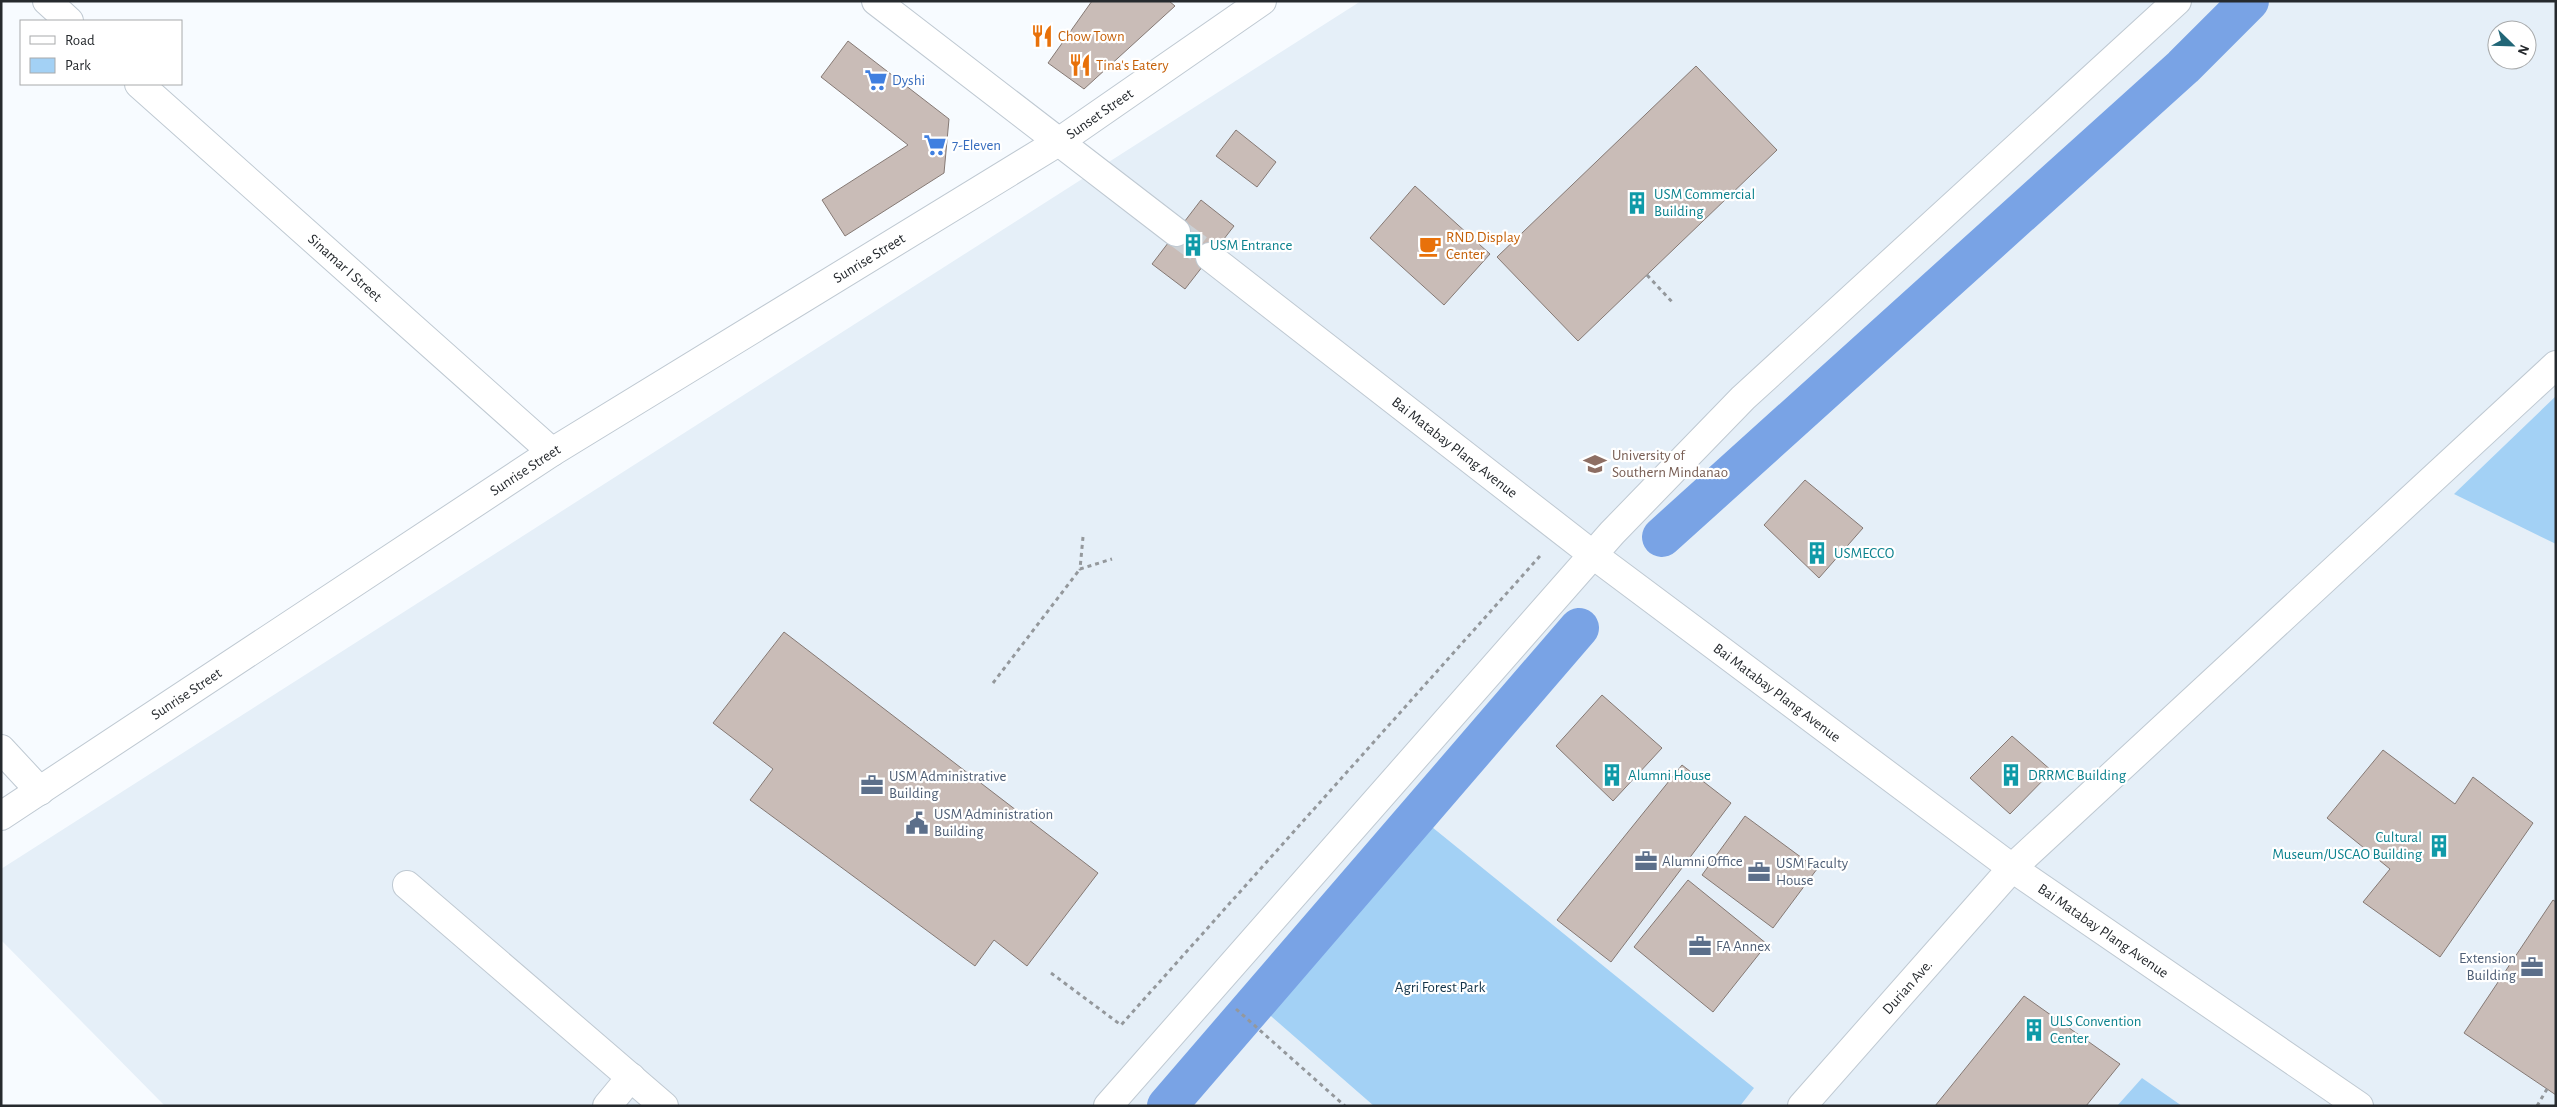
<svg xmlns="http://www.w3.org/2000/svg" width="2557" height="1107" font-family="'Alegreya Sans',sans-serif">
<rect width="100%" height="100%" fill="#f7fbff"/>
<path fill="#e5eff8" fill-rule="evenodd" d="M1361 1H2556V1106H165L1 940V869ZM2497 30H2527V60H2497Z"/>
<path fill="#a3d1f5" d="M2556 396V544L2454 494Z
M1427 823 1754 1088 1740 1106H1374L1264 1010Z
M2142 1078 2182 1106H2117Z"/>
<g fill="none" stroke-linecap="round" stroke-linejoin="round">
<path stroke="#79a3e5" stroke-width="40" d="M1662 537 2183 67 2249 1
M1167 1106 1579 628"/>
</g>
<path fill="#c9bcb7" stroke="#857974" d="M1092 1H1169L1175 6 1084 89 1048 63Z
M848 41 949 119 944 173 845 236 822 200 908 145 821 77Z
M1696 66 1777 150 1578 341 1497 257Z
M1236 130 1276 162 1257 187 1216 156Z
M1415 186 1490 254 1444 305 1370 238Z
M1201 200 1234 226 1185 289 1152 264Z
M1805 480 1863 528 1819 578 1764 525Z
M784 632 1098 873 1027 966 994 940 975 966 750 800 773 769 713 723Z
M1602 695 1662 748 1613 801 1556 746Z
M2012 736 2052 771 2010 814 1970 778Z
M2383 750 2455 804 2473 777 2533 823 2440 957 2363 902 2390 869 2327 818Z
M1682 765 1731 803 1611 962 1557 920Z
M1745 816 1817 869 1773 928 1702 875Z
M1688 880 1767 944 1713 1012 1634 947Z
M2553 900 2556 902V1095L2464 1033Z
M2024 996 2120 1064 2086 1106H1935Z"/>
<g fill="none" stroke-linecap="round" stroke-linejoin="round">
<path stroke="#cdd1d5" stroke-width="28" stroke-dasharray="28 14" stroke-linecap="butt" d="M1176 232 1210 257"/>
<defs>
<g id="minor">
<path d="M47 1 69 21"/>
<path d="M876 1 1176 232"/>
<path id="s1" d="M139 84 552 452"/>
<path id="s2" d="M1210 257 1592 554 2012 868 2359 1106"/>
<path d="M1 749 40 791"/>
<path id="s3" d="M1 816 552 452 1060 141 1262 1"/>
<path d="M407 885 664 1106"/>
<path d="M607 1106 631 1077"/>
<path d="M1108 1106 1612 533 1743 398 2177 1"/>
<path id="s4" d="M1802 1106 2012 868 2556 365"/>
</g>
</defs>
<use href="#minor" stroke="#bfc9d2" stroke-width="30"/>
<path stroke="#94989c" stroke-width="3" stroke-dasharray="4 4" stroke-linecap="butt" d="M1647 275 1674 304
M1083 537 1080 569 1112 559
M993 683 1080 569
M1051 973 1121 1025 1540 556
M1236 1009 1345 1106
M2537 1106 2547 1089"/>
<use href="#minor" stroke="#fff" stroke-width="28"/>
</g>
<defs>
<symbol id="restaurant-bare" viewBox="-9 -9 18 18"><path d="M-5-6h1v4h1v-4h1v4h1v-4h1v5L-1.5 .5V6h-2V.5L-5-1ZM5-6V6H3V1.5H1.5Q1.5-4 5-6Z" fill="#e8710a" stroke="#fff" stroke-width="2.5" paint-order="stroke"/></symbol>
<symbol id="supermarket-bare" viewBox="-9 -9 18 18"><path d="M-6-5.5h2.5l.6 2H6L4.5 2H-2.5L-4.4-4H-6ZM-1.5 3.2a1.3 1.3 0 1 0 .1 0ZM3 3.2a1.3 1.3 0 1 0 .1 0Z" fill="#3f7fe0" stroke="#fff" stroke-width="2.5" paint-order="stroke"/></symbol>
<symbol id="building-bare" viewBox="-9 -9 18 18"><path d="M-4-6H4V6H1V3H-1V6H-4ZM-2.5-4.3h1.7v1.8h-1.7ZM.8-4.3h1.7v1.8H.8ZM-2.5-1h1.7V.8h-1.7ZM.8-1h1.7V.8H.8Z" fill="#0f9aa8" stroke="#fff" stroke-width="2.5" paint-order="stroke"/></symbol>
<symbol id="cafe-bare" viewBox="-9 -9 18 18"><path d="M-5.5-4.5H6V0H3Q3 3.5 0 3.5H-2.5Q-5.5 3.5-5.5 0ZM3-3.2v2h1.7v-2ZM-6 4.5H4V6H-6Z" fill="#e8710a" stroke="#fff" stroke-width="2.5" paint-order="stroke"/></symbol>
<symbol id="university-bare" viewBox="-9 -9 18 18"><path d="M0-5L7-2L0 1L-7-2ZM-4 1L0 2.5L4 1V4Q0 6-4 4Z" fill="#8d6e63" stroke="#fff" stroke-width="2.5" paint-order="stroke"/></symbol>
<symbol id="office-bare" viewBox="-9 -9 18 18"><path d="M-6-3h4V-5.5h4V-3h4V5H-6ZM-1-4.5V-3h2v-1.5ZM-6 0V1H6V0Z" fill="#5c6f8a" stroke="#fff" stroke-width="2.5" paint-order="stroke"/></symbol>
<symbol id="civic-bare" viewBox="-9 -9 18 18"><path d="M-.6-6.5H3V-4.5H.6V-3L4-1V1h2V6H-6V1h2V-1L-.6-3ZM-1.2 2.5V6h2.4V2.5Z" fill="#5c6f8a" stroke="#fff" stroke-width="2.5" paint-order="stroke"/></symbol>
</defs>
<g fill-rule="evenodd">
<use href="#restaurant-bare" x="1026" y="20" width="32" height="32"/>
<use href="#restaurant-bare" x="1064" y="49" width="32" height="32"/>
<use href="#supermarket-bare" x="860" y="64" width="32" height="32"/>
<use href="#supermarket-bare" x="919" y="129" width="32" height="32"/>
<use href="#building-bare" x="1621" y="187" width="32" height="32"/>
<use href="#building-bare" x="1177" y="229" width="32" height="32"/>
<use href="#cafe-bare" x="1414" y="230" width="32" height="32"/>
<use href="#university-bare" x="1579" y="448" width="32" height="32"/>
<use href="#building-bare" x="1801" y="537" width="32" height="32"/>
<use href="#building-bare" x="1596" y="759" width="32" height="32"/>
<use href="#building-bare" x="1995" y="759" width="32" height="32"/>
<use href="#office-bare" x="856" y="769" width="32" height="32"/>
<use href="#civic-bare" x="901" y="807" width="32" height="32"/>
<use href="#building-bare" x="2423" y="830" width="32" height="32"/>
<use href="#office-bare" x="1630" y="845" width="32" height="32"/>
<use href="#office-bare" x="1743" y="856" width="32" height="32"/>
<use href="#office-bare" x="1684" y="930" width="32" height="32"/>
<use href="#office-bare" x="2516" y="951" width="32" height="32"/>
<use href="#building-bare" x="2018" y="1014" width="32" height="32"/>
</g>
<g text-anchor="middle" dominant-baseline="central" stroke-width="4.5" stroke-linejoin="round" paint-order="stroke">
<g font-size="15" fill="#c56008" stroke="#fff" text-anchor="start">
<text x="1058" y="36">Chow Town</text>
<text x="1096" y="65">Tina's Eatery</text>
<text x="1446" y="237">RND Display<tspan x="1446" dy="17">Center</tspan></text>
</g>
<g font-size="15" fill="#366cbe" stroke="#fff" text-anchor="start">
<text x="892" y="80">Dyshi</text>
<text x="952" y="145">7-Eleven</text>
</g>
<g font-size="15" fill="#262a2e" stroke="#fff">
<text stroke="none"><textPath href="#s3" startOffset="1304">Sunset Street</textPath></text>
<text stroke="none"><textPath href="#s3" startOffset="1032">Sunrise Street</textPath></text>
<text stroke="none"><textPath href="#s1" startOffset="276">Sinamar I Street</textPath></text>
<text stroke="none"><textPath href="#s2" startOffset="310">Bai Matabay Plang Avenue</textPath></text>
<text stroke="none"><textPath href="#s3" startOffset="628">Sunrise Street</textPath></text>
<text stroke="none"><textPath href="#s2" startOffset="715">Bai Matabay Plang Avenue</textPath></text>
<text stroke="none"><textPath href="#s3" startOffset="222">Sunrise Street</textPath></text>
<text stroke="none"><textPath href="#s2" startOffset="1119">Bai Matabay Plang Avenue</textPath></text>
<text stroke="none"><textPath href="#s4" startOffset="159">Durian Ave.</textPath></text>
</g>
<g font-size="15" fill="#0d838f" stroke="#fff" text-anchor="start">
<text x="1654" y="194">USM Commercial<tspan x="1654" dy="17">Building</tspan></text>
<text x="1210" y="245">USM Entrance</text>
<text x="1834" y="553">USMECCO</text>
<text x="1628" y="775">Alumni House</text>
<text x="2028" y="775">DRRMC Building</text>
<text x="2422" y="837" text-anchor="end">Cultural<tspan x="2422" dy="17">Museum/USCAO Building</tspan></text>
<text x="2050" y="1021">ULS Convention<tspan x="2050" dy="17">Center</tspan></text>
</g>
<g font-size="15" fill="#785e54" stroke="#fff" text-anchor="start">
<text x="1612" y="455">University of<tspan x="1612" dy="17">Southern Mindanao</tspan></text>
</g>
<g font-size="15" fill="#4e5e75" stroke="#fff" text-anchor="start">
<text x="889" y="776">USM Administrative<tspan x="889" dy="17">Building</tspan></text>
<text x="934" y="814">USM Administration<tspan x="934" dy="17">Building</tspan></text>
<text x="1662" y="861">Alumni Office</text>
<text x="1776" y="863">USM Faculty<tspan x="1776" dy="17">House</tspan></text>
<text x="1716" y="946">FA Annex</text>
<text x="2516" y="958" text-anchor="end">Extension<tspan x="2516" dy="17">Building</tspan></text>
</g>
<g font-size="15" fill="#123349" stroke="#fff">
<text x="1440" y="987">Agri Forest Park</text>
</g>
</g>
<rect width="2557" height="1107" fill="none" stroke="#262a2e" stroke-width="5"/>
<rect x="20" y="20" width="162" height="65" fill="#ffffff" stroke="#a8aaab"/>
<rect x="30" y="36" width="25" height="8" fill="#ffffff" stroke="#a8aaab"/>
<text x="65" y="45" font-size="15" fill="#262a2e">Road</text>
<rect x="30" y="58" width="25" height="15" fill="#a3d1f5" stroke="#a8aaab"/>
<text x="65" y="70" font-size="15" fill="#262a2e">Park</text>
<g transform="translate(2512 45) rotate(113)"><circle r="24" fill="#ffffff" stroke="#a8aaab"/>
<path d="M0-4L9 19L0 12L-9 19Z" fill="#216677"/>
<text y="-8" font-size="14" font-weight="bold" text-anchor="middle" fill="#262a2e">N</text>
</g>
</svg>
